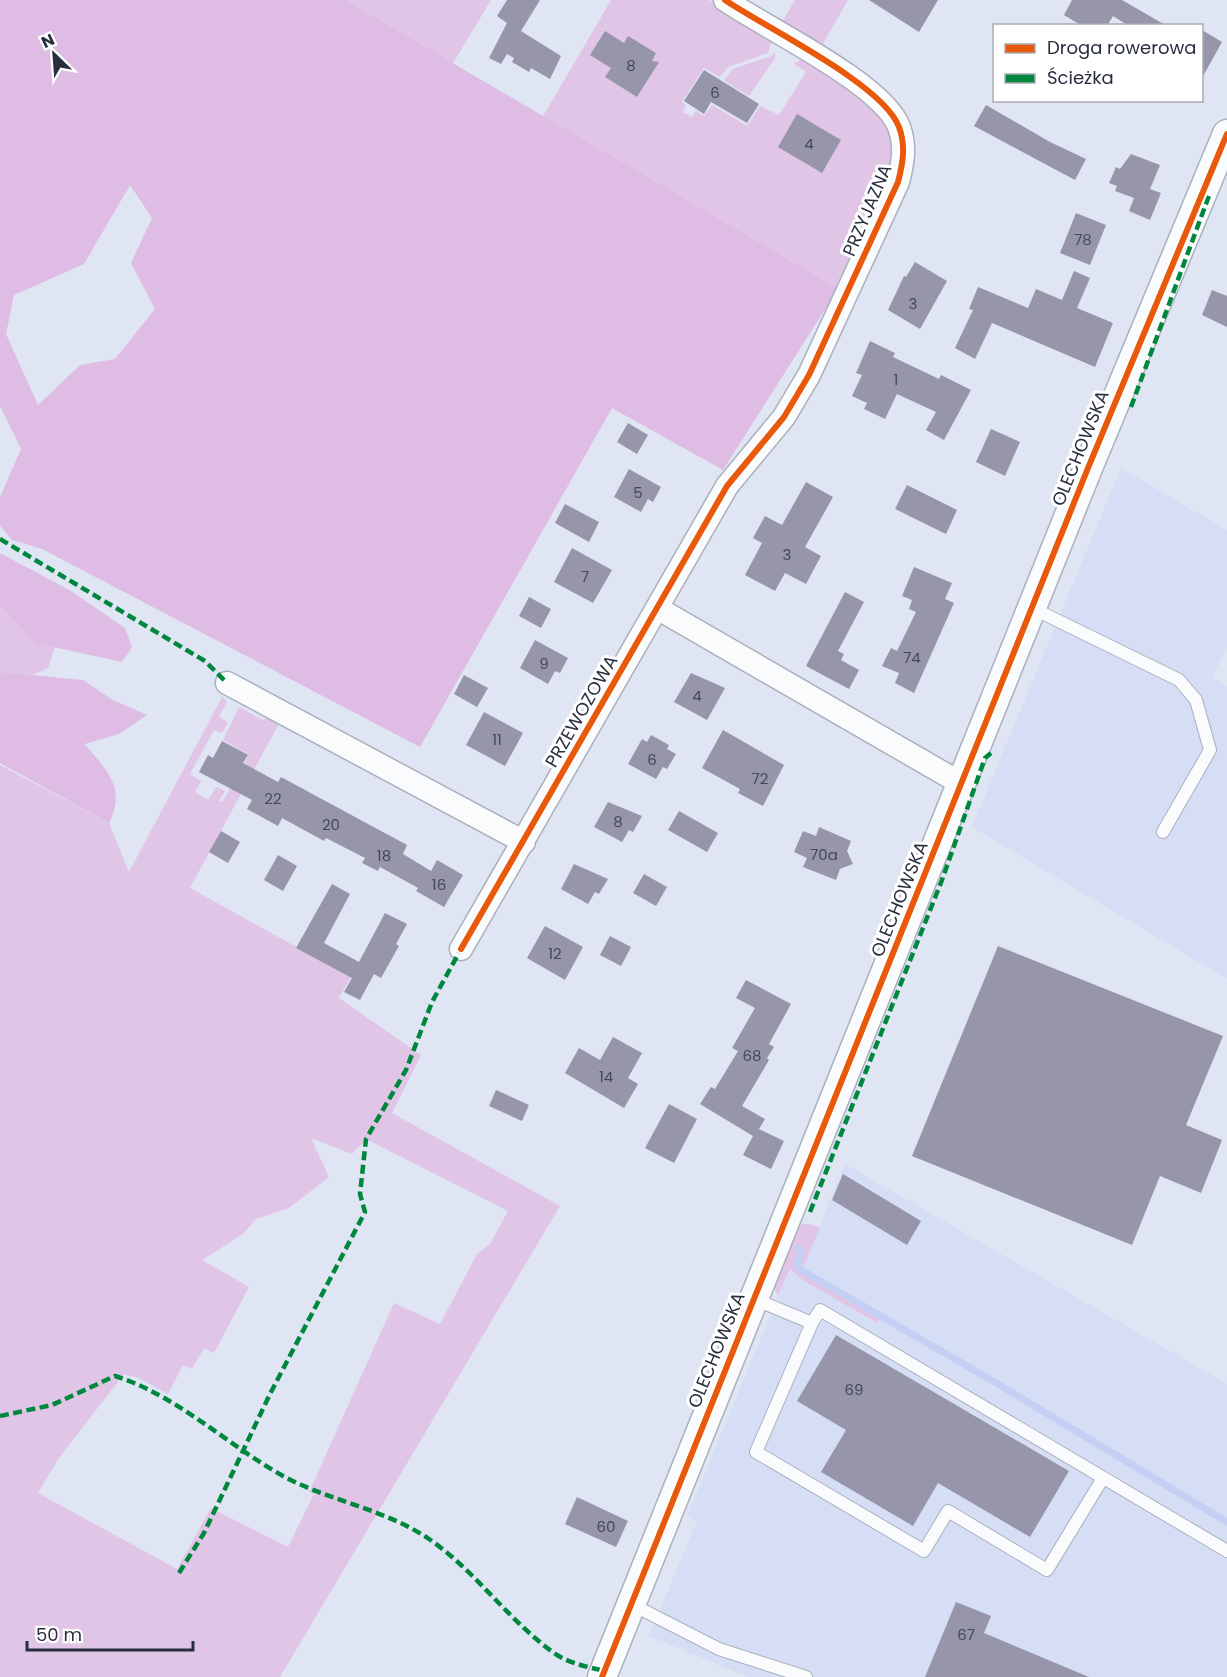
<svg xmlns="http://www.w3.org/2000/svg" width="1227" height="1677" font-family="Poppins,sans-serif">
<rect width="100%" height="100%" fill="#e0e5f3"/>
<path fill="#d6def5" d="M1121 468 1227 530V647L1212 677 1227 686V979L972 827Z
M845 1164 1227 1384V1677H748L649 1636 697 1521 687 1516 790 1269 804 1281 876 1323 881 1314 803 1268Z"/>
<path fill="#e0c5e6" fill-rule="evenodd" d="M345 0H491L452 65Z
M611 0H709L772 37 768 53 728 67 720 77 704 68 682 102 686 105 683 112 692 117 696 111 704 116 712 105 747 126 760 106 779 115 806 72 794 64 804 57 870 100 894 137 895 165 838 289 542 118Z
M795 0H848L820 49 781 24Z
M775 52V58L749 96 724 81 732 69 772 56Z
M0 606 35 643 55 647 48 668 33 675 0 672Z
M222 697 227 701 219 717 228 722 222 733 214 730 190 774 201 781 195 792 208 800 216 787 225 791 219 801 222 802 249 755 223 740 239 707 263 720 271 717 280 722 190 888 351 977 339 998 421 1055 392 1113 560 1206 280 1677H0V765L109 823 129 872ZM311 1138 352 1154 366 1139 508 1211 490 1244 477 1254 440 1324 394 1303 311 1488 309 1492 314 1494 288 1547 211 1508 177 1569 38 1493 59 1458 124 1374 139 1378 168 1394 183 1365 192 1369 204 1348 214 1353 249 1287 202 1260 243 1234 256 1219 289 1208 329 1177Z
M809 1224 820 1227 803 1268 882 1314 877 1323 804 1281 790 1269 778 1296 774 1287 798 1225Z"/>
<path fill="#debce3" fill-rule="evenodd" d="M0 0H345L838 289 723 470 612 408 420 747 42 549 12 540 0 526V497L21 449 0 406ZM130 185 152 218 131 263 155 309 115 359 80 365 38 405 6 334 14 295 84 264Z
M0 553 71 591 125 628 132 647 122 662 35 643 0 606Z
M0 672 83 680 111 699 147 715 119 734 85 744C106 770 127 788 109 823L0 763Z"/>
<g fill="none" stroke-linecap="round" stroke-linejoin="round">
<path stroke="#c3cff3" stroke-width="7" d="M798 1248 801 1251 797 1264 801 1270 993 1381 1227 1522"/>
</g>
<path fill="#9695a9" d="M507 0H540L521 31 561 56 550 79 531 68 529 72 512 62 514 58 507 54 501 64 489 58 507 23 497 16Z
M869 0H938L919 32Z
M1072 0H1122L1167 26H1129L1113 16 1107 26H1082L1064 15Z
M1202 30 1222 42 1202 78Z
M605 31 624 43 628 36 656 53 652 61 659 62 637 97 605 77 611 68 590 55Z
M704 70 759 104 747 123 711 102 704 114 684 101Z
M986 105 1050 142 1086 159 1075 180 974 126Z
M797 114 841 140 822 173 778 147Z
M1131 154 1160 165 1150 189 1161 193 1150 220 1129 211 1134 198 1115 191 1117 186 1109 183 1116 167 1120 169Z
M1076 213 1106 225 1090 265 1060 253Z
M915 262 947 281 920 329 888 310 904 276 906 277Z
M1074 271 1090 278 1077 308 1113 323 1095 367 992 323 975 359 955 348 973 310 969 309 978 287 1028 308 1036 289 1062 300Z
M1212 290 1227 296V327L1202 315Z
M870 341 895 353 893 357 939 379 941 375 971 390 944 440 926 430 936 412 897 394 885 419 864 409 867 403 852 396 862 375 856 373Z
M628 423 648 435 637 454 617 442Z
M991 429 1020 442 1005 476 976 462Z
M629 469 661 487 653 502 648 499 641 512 614 497Z
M806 482 833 497 805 547 821 556 806 584 785 573 775 591 745 575 762 543 753 538 765 516 782 525Z
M907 485 957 510 946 534 895 509Z
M565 504 599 522 589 542 555 523Z
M572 548 612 570 593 603 554 582Z
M914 567 952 583 945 599 954 603 914 693 895 683 899 673 882 666 891 648 897 651 916 612 909 609 912 600 902 596Z
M845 592 864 602 838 651 844 654 841 660 859 670 849 689 806 666Z
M529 597 551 609 541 628 519 616Z
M535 640 568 658 560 673 555 671 548 684 520 668Z
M691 673 725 688 707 720 674 702Z
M464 675 488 688 477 707 454 694Z
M484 712 523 733 505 766 466 745Z
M723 730 784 765 763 806 738 793 740 789 702 768Z
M651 735 669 745 667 749 676 754 667 769 663 767 656 779 628 764 642 739 647 742Z
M222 741 248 755 243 763 278 782 281 777 407 845 403 854 431 871 437 860 463 875 444 907 416 891 418 888 380 867 378 871 362 863 365 858 326 838 324 841 282 818 278 826 247 809 252 800 199 772 208 755 213 758Z
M608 802 642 816 633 832 629 830 622 842 594 827Z
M679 811 718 833 707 852 668 830Z
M819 827 851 841 847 851 853 864 840 869 836 880 803 867 807 858 794 852 803 831 816 836Z
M221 831 240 842 228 863 209 852Z
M278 855 297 866 283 891 264 880Z
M574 864 608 879 599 894 595 892 588 904 561 889Z
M644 874 667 887 656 906 633 893Z
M332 884 350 894 324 943 359 962 385 913 407 924 396 944 399 946 381 978 374 974 360 1000 344 992 352 978 296 948Z
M545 926 583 947 565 980 527 958Z
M610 936 631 947 621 966 600 955Z
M998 946 1223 1036 1186 1125 1222 1140 1201 1193 1160 1176 1132 1245 912 1156Z
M746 980 791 1004 769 1044 774 1047 767 1058 769 1060 742 1106 765 1119 759 1129 784 1141 771 1169 743 1155 753 1136 700 1104 711 1087 715 1089 738 1051 732 1048 755 1008 736 998Z
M613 1037 642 1053 628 1078 638 1084 624 1108 565 1073 579 1048 600 1060Z
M496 1090 529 1105 522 1121 489 1106Z
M669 1104 697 1119 674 1163 645 1148Z
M843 1174 921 1221 907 1245 832 1200Z
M836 1335 1069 1471 1030 1537 938 1483 913 1526 821 1472 846 1430 797 1401Z
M577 1497 628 1521 616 1547 565 1524Z
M956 1602 991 1616 984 1633 1089 1677H925Z"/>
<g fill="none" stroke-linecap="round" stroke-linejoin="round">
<defs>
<path id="service" d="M1032 608 1179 680 1196 700 1210 750 1163 832
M754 1299 812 1323 820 1310 1227 1551
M812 1323 756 1452 924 1551 948 1511 1047 1570 1103 1478
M631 1604 719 1649 806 1677"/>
<path id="minor" d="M657 608 962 784
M227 683 524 842
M461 949 727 486 784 417 809 375 898 182C903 163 906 146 899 127 883 84 766 28 725 0"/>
<path id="tertiary" d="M602 1677 1088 468 1227 134"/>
</defs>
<use href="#service" stroke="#abb0be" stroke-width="14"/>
<use href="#minor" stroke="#abb0be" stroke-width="25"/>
<use href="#tertiary" stroke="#abb0be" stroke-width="31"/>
<use href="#service" stroke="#fafbfd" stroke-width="12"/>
<use href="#minor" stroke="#fafbfd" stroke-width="22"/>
<use href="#tertiary" stroke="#fafbfd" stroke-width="28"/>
<path stroke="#00873e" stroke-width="4.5" stroke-dasharray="9 4.5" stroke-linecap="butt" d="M1131 407 1210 193
M0 539 205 661 227 683
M810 1212 942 880 985 758 991 753
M0 1416 52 1405 115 1376C178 1396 226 1444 283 1476 329 1501 385 1509 429 1539 477 1572 509 1622 557 1655 572 1664 588 1667 605 1671
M179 1573 204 1533 270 1394 365 1212 360 1194 366 1139 406 1070 432 1002 461 949"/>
<defs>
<path id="cycleway" d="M461 949 727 486 784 417 809 375 898 182C903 163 906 146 899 127 883 84 766 28 725 0
M602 1677 1088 468 1227 134"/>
</defs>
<use href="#cycleway" stroke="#fff" stroke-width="10"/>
<use href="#cycleway" stroke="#e8590c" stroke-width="6"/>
</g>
<g text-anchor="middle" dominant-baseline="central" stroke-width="6" stroke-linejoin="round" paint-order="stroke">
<g font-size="15" fill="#444859">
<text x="631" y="65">8</text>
<text x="715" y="92">6</text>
<text x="809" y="143">4</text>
<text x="1083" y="239">78</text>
<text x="913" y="303">3</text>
<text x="896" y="379">1</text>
<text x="638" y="492">5</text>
<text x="787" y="554">3</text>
<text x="585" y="576">7</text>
<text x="912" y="657">74</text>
<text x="544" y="663">9</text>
<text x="697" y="695">4</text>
<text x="497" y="739">11</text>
<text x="652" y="759">6</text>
<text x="760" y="778">72</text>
<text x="273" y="798">22</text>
<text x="618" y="821">8</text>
<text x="331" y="824">20</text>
<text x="824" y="854">70a</text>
<text x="384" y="855">18</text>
<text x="439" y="884">16</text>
<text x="555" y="953">12</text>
<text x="752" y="1055">68</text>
<text x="606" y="1076">14</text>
<text x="854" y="1389">69</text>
<text x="606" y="1526">60</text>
<text x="966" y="1634">67</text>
</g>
<g font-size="18" fill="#282e3e" stroke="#fff">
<text transform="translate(867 210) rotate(-67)">PRZYJAZNA</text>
<text transform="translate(1080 448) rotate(-68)">OLECHOWSKA</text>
<text transform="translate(581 711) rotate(-60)">PRZEWOZOWA</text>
<text transform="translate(899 899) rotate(-68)">OLECHOWSKA</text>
<text transform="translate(716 1350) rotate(-68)">OLECHOWSKA</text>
</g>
</g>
<rect x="993" y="24" width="210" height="78" fill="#ffffff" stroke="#a9abb2" stroke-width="1.5"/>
<rect x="1005" y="44" width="30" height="9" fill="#e8590c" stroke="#a9abb2" stroke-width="1.5"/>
<text x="1047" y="54" font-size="18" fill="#282e3e">Droga rowerowa</text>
<rect x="1005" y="74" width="30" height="9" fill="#00873e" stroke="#a9abb2" stroke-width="1.5"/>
<text x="1047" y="84" font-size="18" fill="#282e3e">Ścieżka</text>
<g transform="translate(54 54) rotate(335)" stroke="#ffffff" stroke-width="4.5" paint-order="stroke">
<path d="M0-4.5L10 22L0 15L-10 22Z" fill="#282e3e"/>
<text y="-9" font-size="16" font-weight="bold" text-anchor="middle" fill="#282e3e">N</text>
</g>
<path d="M27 1641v9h166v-9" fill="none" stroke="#282e3e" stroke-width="3"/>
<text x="36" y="1641" font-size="18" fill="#282e3e" stroke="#ffffff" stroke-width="4.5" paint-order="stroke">50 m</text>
</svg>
